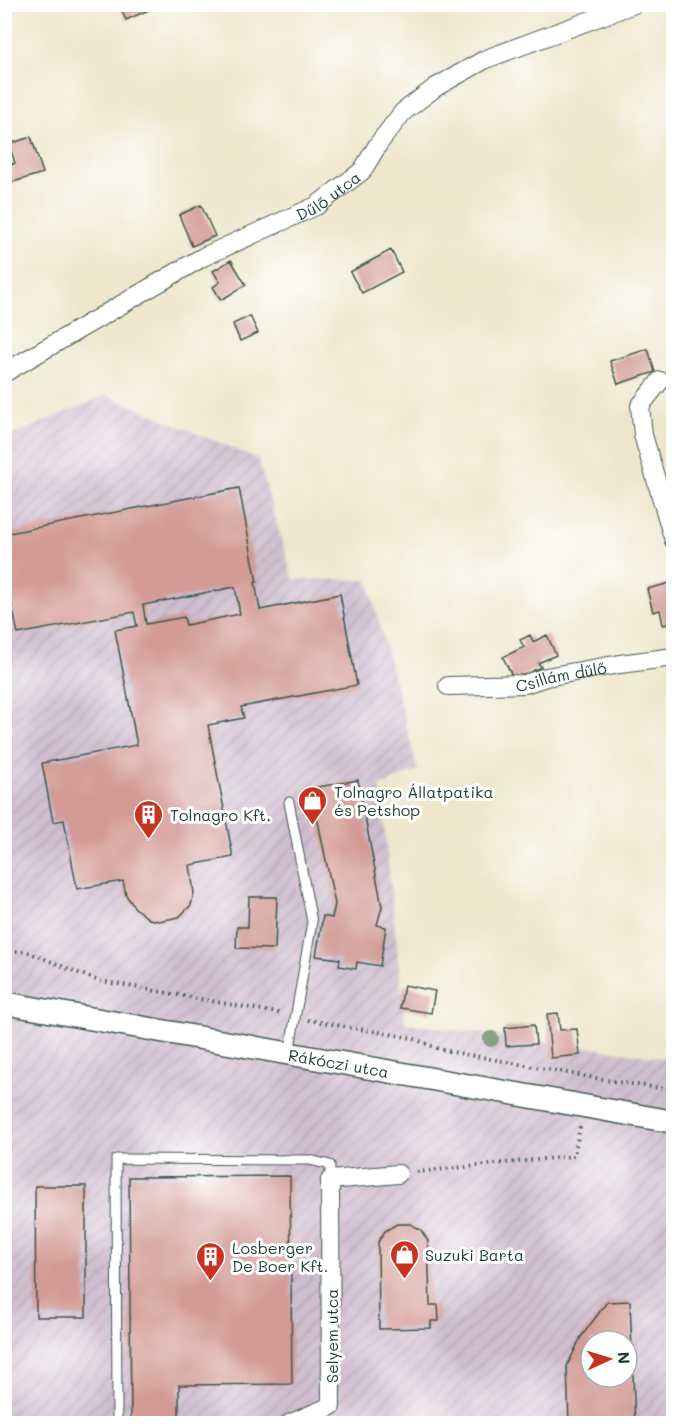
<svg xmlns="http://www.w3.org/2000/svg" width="678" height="1428" font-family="Mali,sans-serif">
<defs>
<pattern id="industrial-furrows" width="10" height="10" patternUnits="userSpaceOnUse" patternTransform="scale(1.5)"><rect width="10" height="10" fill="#cfbdce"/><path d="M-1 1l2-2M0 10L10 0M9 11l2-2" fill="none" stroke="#b1a3b2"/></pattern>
</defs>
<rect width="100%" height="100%" fill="#fff"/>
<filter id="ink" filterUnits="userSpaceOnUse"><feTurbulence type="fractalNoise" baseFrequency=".0167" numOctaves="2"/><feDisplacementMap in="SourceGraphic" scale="12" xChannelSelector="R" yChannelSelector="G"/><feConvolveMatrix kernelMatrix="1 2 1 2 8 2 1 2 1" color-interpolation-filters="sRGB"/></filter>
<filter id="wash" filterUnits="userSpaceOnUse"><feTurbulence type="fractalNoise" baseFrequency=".008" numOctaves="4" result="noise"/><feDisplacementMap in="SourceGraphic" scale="24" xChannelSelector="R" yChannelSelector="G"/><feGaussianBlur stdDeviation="1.35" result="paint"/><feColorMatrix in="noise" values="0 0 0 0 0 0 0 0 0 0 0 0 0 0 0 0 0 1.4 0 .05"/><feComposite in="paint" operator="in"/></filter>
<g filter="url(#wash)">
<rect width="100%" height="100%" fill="#eee7cc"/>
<path fill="url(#industrial-furrows)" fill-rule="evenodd" d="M106 395 258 459 293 579 368 580 418 770 380 786 405 1023 673 1059V1423H5L4 439ZM591 1341H627V1377H591Z"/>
<g id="blocks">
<path fill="#d39b95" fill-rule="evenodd" d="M119 4H152L153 8 126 20Z
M31 137 43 173 13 182 8 166 15 163 9 144Z
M201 205 215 236 192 246 179 215Z
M391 250 402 272 362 293 350 272Z
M231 260 246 285 221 300 213 287 220 282 213 271Z
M250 316 258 333 240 341 233 324Z
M648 349 655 372 618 384 610 361Z
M239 488 257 582H255L260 610 340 594 357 685 241 707 244 718 208 725 233 857 190 865 194 893 191 905 179 917 159 921 149 919 135 908 126 895 123 881 77 889 64 820 53 822 42 763 137 745 115 630 137 626 134 612 18 634 4 567V534ZM235 587 240 614 186 625 184 617 146 624 143 605Z
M674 582V623L663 625 660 610 653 612 647 589Z
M530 635 533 642 547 635 556 655 538 663 541 667 514 680 503 657 524 647 520 640Z
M358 780 382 907 377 925 386 927 380 966 357 962 356 969 339 966 340 959 316 956 323 916 332 918 335 904 311 788Z
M249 897H277L275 949 236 948 237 927H248Z
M404 985 435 991 431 1013 400 1008Z
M558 1013 560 1030 577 1029 580 1055 551 1058 547 1014Z
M534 1025 536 1044 506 1046 505 1028Z
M290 1176 292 1384 179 1385V1424H131L129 1177Z
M35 1186H86V1317H36Z
M397 1224H410L421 1230 428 1241 430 1305H438L439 1321H431V1328L379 1329 378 1242 385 1231Z
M630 1301 635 1424H569L567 1366 581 1337 607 1302ZM591 1341H627V1377H591Z"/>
</g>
</g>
<g filter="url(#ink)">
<use href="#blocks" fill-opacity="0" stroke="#3e564b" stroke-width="1.5"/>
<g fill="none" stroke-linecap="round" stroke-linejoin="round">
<defs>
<path id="service" d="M289 802 312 922 289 1053
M117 1424 116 1159 310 1160 330 1165V1180"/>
<g id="minor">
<path id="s1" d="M4 373 203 257 316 206 362 171 379 143 403 112 436 87 486 59 634 4"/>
<path d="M660 381 640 406 643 435 674 541"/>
<path id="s2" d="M448 686 525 684 546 677 620 664 674 657"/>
<path d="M289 1424 331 1406 330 1180 398 1174"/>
</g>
<g id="tertiary">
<path id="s3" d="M4 1003 674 1122"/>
</g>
</defs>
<use href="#service" stroke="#3e564b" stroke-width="11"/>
<use href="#minor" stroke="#3e564b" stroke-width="20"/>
<use href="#tertiary" stroke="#3e564b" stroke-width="25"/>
<path stroke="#3e564b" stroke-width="4" stroke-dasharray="1.5 4.5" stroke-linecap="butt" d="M4 950 28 952 96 980 283 1014
M308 1020 412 1038 442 1050 617 1082 674 1090
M417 1172 574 1156 580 1127"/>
<use href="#service" stroke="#fff" stroke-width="9"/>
<use href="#minor" stroke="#fff" stroke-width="18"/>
<use href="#tertiary" stroke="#fff" stroke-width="22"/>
</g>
<circle fill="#8ca085" cx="491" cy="1039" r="8"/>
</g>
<defs>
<symbol id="shop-pin" viewBox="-11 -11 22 30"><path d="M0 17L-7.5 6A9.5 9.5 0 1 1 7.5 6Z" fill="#c8321e" stroke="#fff"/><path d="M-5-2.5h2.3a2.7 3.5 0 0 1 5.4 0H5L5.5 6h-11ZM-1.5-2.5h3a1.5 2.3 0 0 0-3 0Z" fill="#fff"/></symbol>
<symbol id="building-pin" viewBox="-11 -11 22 30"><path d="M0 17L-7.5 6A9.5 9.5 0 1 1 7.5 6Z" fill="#c8321e" stroke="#fff"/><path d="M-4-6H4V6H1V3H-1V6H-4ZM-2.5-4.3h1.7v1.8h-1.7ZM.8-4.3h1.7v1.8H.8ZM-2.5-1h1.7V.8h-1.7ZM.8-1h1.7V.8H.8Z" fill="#fff"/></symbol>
</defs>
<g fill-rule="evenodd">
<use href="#shop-pin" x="296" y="784" width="33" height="45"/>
<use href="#building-pin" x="132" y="798" width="33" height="45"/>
<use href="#shop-pin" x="388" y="1238" width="33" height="45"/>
<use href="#building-pin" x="194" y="1240" width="33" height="45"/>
</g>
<g text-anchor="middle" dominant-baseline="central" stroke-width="6" stroke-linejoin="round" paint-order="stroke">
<g font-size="16" fill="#1f3d34" stroke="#fff">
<text stroke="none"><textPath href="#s1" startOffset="370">Dűlő utca</textPath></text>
<text stroke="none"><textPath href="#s2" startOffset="114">Csillám dűlő</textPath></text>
<text stroke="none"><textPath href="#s3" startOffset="340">Rákóczi utca</textPath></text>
<text transform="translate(331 1336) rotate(-90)">Selyem utca</text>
</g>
<g font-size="16" fill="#1f3d34" stroke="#fff" text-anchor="start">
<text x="334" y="791">Tolnagro Állatpatika<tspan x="334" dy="18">és Petshop</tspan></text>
<text x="170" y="814">Tolnagro Kft.</text>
<text x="232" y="1247">Losberger<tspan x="232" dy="18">De Boer Kft.</tspan></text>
<text x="425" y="1254">Suzuki Barta</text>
</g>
</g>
<rect width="678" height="1428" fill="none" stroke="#fff" stroke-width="24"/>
<g transform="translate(609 1359) rotate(86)"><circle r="28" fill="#ffffff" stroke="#a5b1ae" stroke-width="1.5"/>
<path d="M0-4.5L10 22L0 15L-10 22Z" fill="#c8321e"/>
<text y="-9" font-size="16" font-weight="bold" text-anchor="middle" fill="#1f3d34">N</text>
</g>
</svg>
